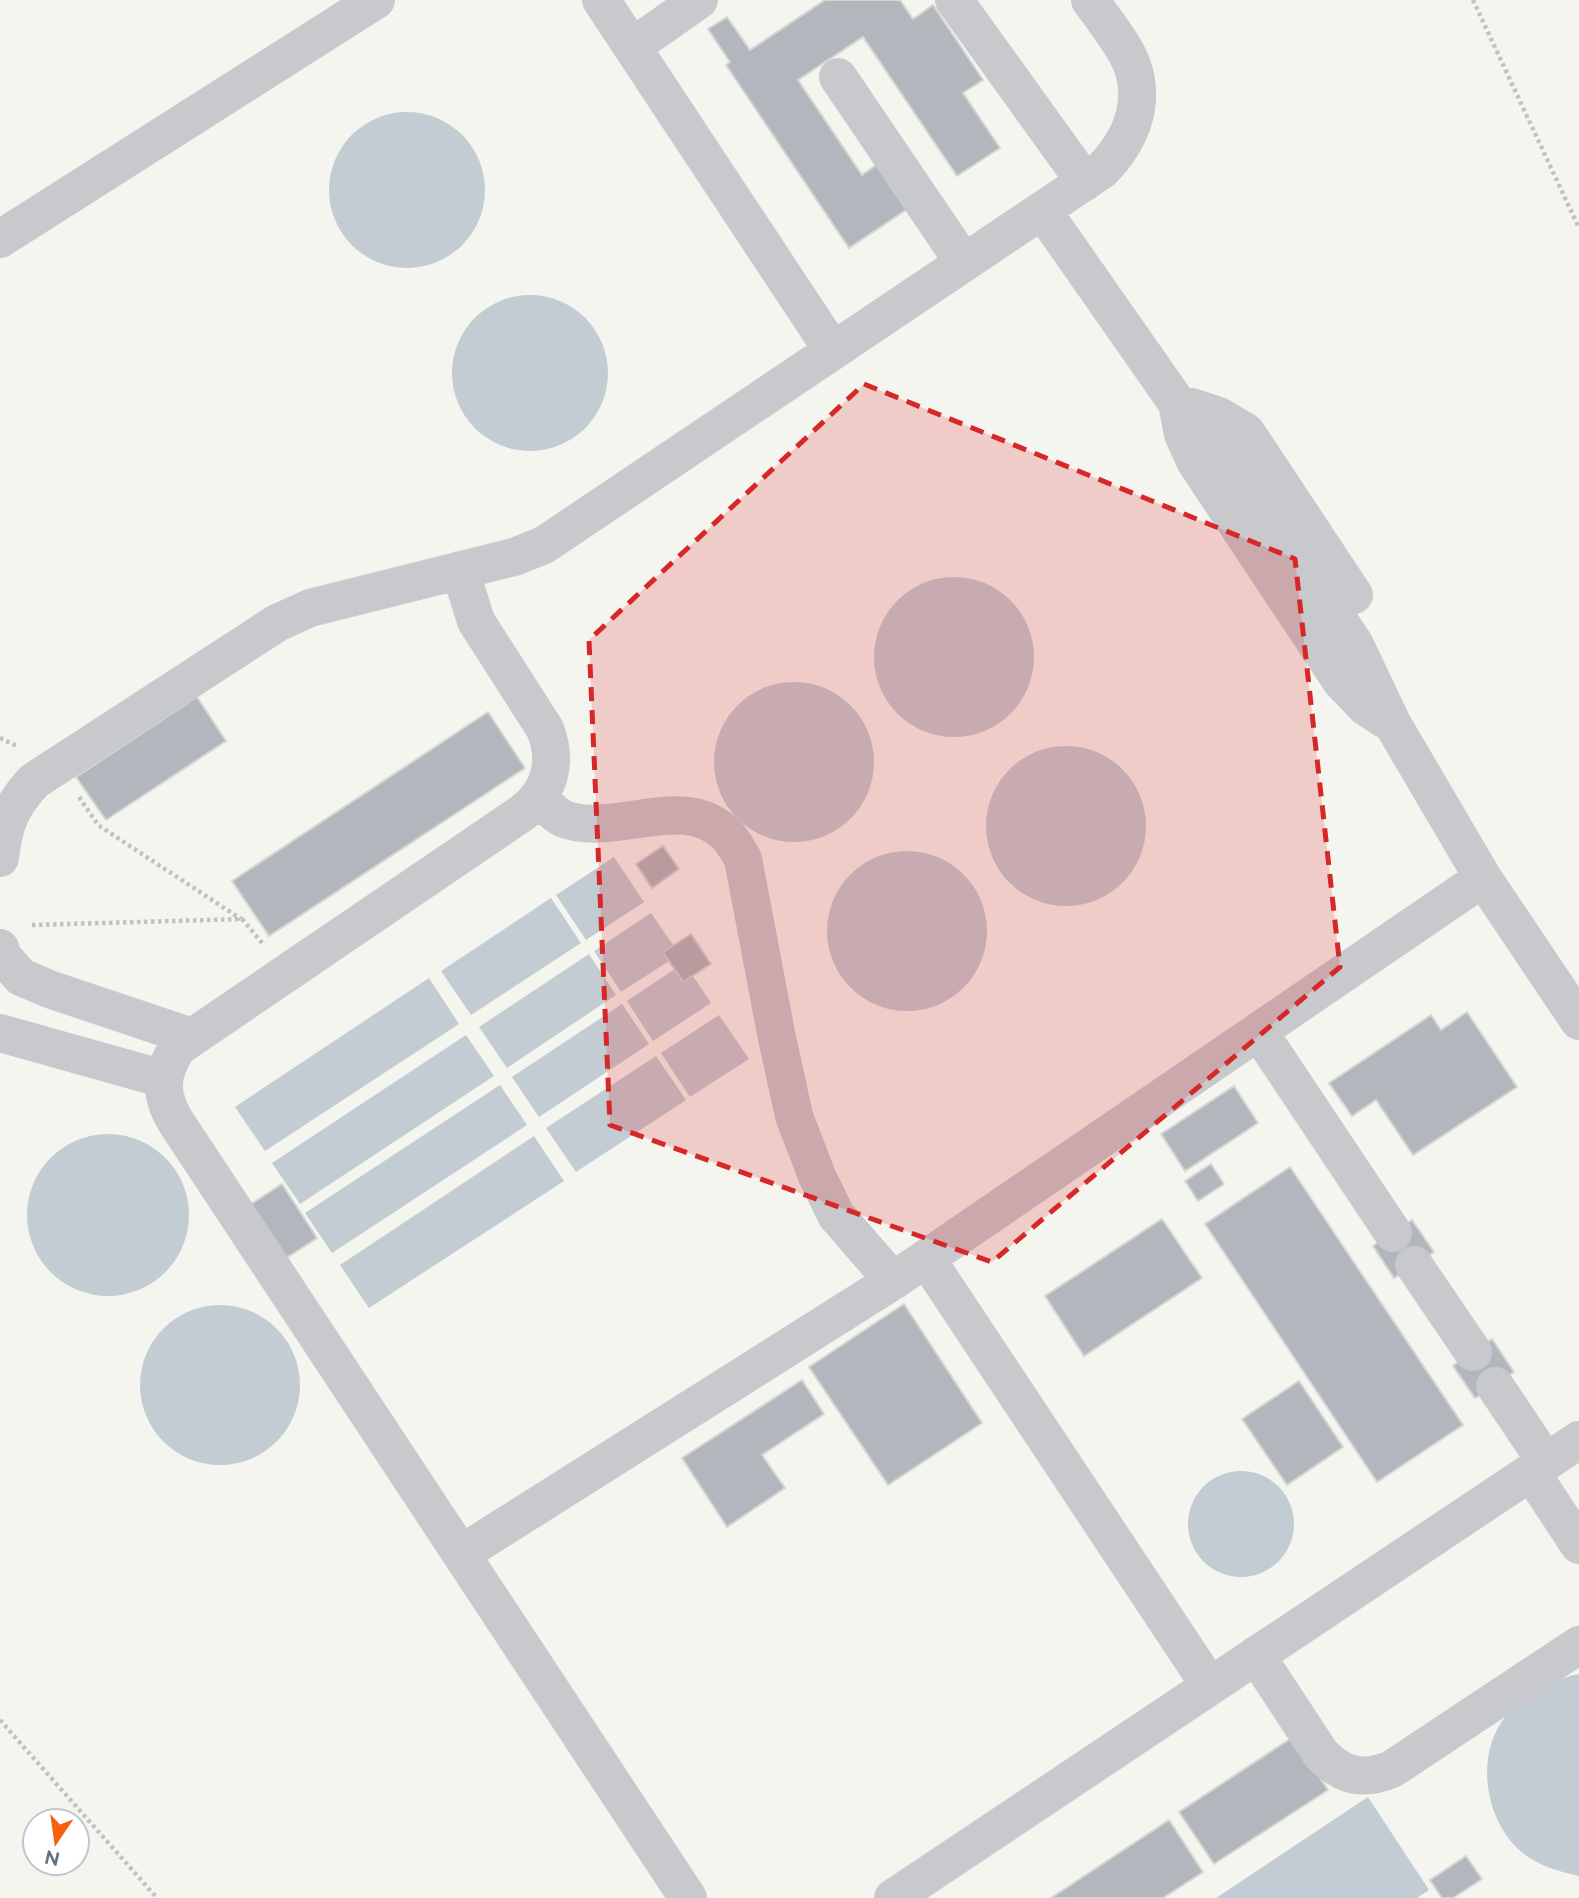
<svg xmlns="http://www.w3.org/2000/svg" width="1579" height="1898" font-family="Raleway,sans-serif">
<rect width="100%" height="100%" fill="#f5f5f0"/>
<path fill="#c3ccd2" d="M329 190a78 78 0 1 1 156 0a78 78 0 1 1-156 0Z
M452 373a78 78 0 1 1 156 0a78 78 0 1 1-156 0Z
M874 657a80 80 0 1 1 160 0a80 80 0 1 1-160 0Z
M714 762a80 80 0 1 1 160 0a80 80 0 1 1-160 0Z
M986 826a80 80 0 1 1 160 0a80 80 0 1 1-160 0Z
M827 931a80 80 0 1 1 160 0a80 80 0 1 1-160 0Z
M614 857 644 902 586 940 556 895Z
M551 898 581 943 471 1015 441 971Z
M651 913 673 945 663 952 669 961 621 992 594 951Z
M589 954 616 995 507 1068 479 1027Z
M675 969 683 981 693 976 711 1003 653 1041 627 1001Z
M429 978 459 1024 265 1151 235 1107Z
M622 1004 649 1044 539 1117 512 1077Z
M719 1015 749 1059 690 1097 661 1053Z
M466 1035 494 1076 300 1204 272 1163Z
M656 1056 686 1100 576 1172 546 1128Z
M500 1085 527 1125 332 1253 305 1213Z
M27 1215a81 81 0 1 1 162 0a81 81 0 1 1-162 0Z
M534 1136 564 1181 369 1308 340 1265Z
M140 1385a80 80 0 1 1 160 0a80 80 0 1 1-160 0Z
M1188 1524a53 53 0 1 1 106 0a53 53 0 1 1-106 0Z
M1579 1674V1876C1556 1871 1533 1864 1516 1847 1484 1814 1476 1754 1505 1717 1512 1708 1526 1701 1536 1695 1551 1685 1560 1677 1579 1674Z
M1368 1797 1429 1890 1417 1898H1216Z"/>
<path fill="#b1b7bd" stroke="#d6d6d3" stroke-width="2" d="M825 0H900L913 19 933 5 983 80 963 93 1000 148 957 176 863 37 798 80 862 175 879 163 909 208 849 248 726 65 730 62 708 29 727 17 750 50Z
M197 697 226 741 106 820 76 777Z
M488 712 525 768 269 936 232 881Z
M663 846 679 869 652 888 636 864Z
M691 934 711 964 683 982 663 952Z
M1467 1012 1517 1087 1413 1155 1376 1100 1352 1116 1329 1083 1431 1015 1441 1030Z
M1234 1086 1258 1123 1185 1171 1161 1134Z
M1211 1164 1224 1184 1198 1201 1185 1181Z
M1290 1167 1463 1425 1377 1482 1205 1224Z
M282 1184 317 1238 283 1260 248 1206Z
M1162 1219 1202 1278 1084 1356 1045 1296Z
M1412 1220 1434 1252 1394 1278 1373 1246Z
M904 1304 982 1423 888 1485 809 1367Z
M1492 1339 1514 1372 1475 1398 1453 1366Z
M802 1380 824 1414 762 1455 785 1488 727 1527 682 1458Z
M1299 1381 1343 1447 1287 1485 1242 1419Z
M1293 1737 1328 1790 1214 1864 1179 1812Z
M1169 1820 1203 1872 1163 1898H1051Z
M1466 1856 1482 1879 1453 1898H1442L1430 1880Z"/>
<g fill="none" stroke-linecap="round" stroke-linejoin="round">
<path stroke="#c0c1c3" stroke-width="4.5" stroke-dasharray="3.5 3.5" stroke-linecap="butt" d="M1473 0 1579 228
M0 738 17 746
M79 797 98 825 241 919
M32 925 242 919 263 944
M0 1720 157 1898"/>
<path stroke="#c7c9cd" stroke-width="38" d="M601 0 833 351
M954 0 1085 182
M632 47 699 0
M838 77 964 263
M1042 210 1177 403 1226 453 1354 643 1392 723 1483 878 1579 1021
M0 239 376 0
M1192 407 1219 416 1246 432 1354 595
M1178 409 1183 434 1195 461 1341 681 1366 707 1384 719
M460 570 476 621 545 729C558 762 550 792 522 813L178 1047C160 1074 159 1094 176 1122L461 1554 893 1281 1483 878
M539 798C547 805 554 815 564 819 616 838 685 790 728 836 734 843 739 852 743 859L776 1033 794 1116 817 1176 836 1215 893 1281
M0 858C4 824 10 807 34 781L277 623 310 608 514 557 544 545 1102 170C1130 141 1146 105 1132 65 1124 44 1103 19 1090 0
M0 948 3 957 21 977 49 989 192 1037
M1259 1032 1393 1233
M0 1033 164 1079
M926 1258 1210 1686
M1414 1265 1473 1352
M1495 1386 1546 1462
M1531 1472 1579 1545
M461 1554 688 1898
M1256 1655 1321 1754C1343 1777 1363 1781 1392 1769L1579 1645
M893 1898 1579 1440"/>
</g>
<path fill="#d62828" fill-opacity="0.2" stroke="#d62828" stroke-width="5" stroke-dasharray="14 9" stroke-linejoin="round" d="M864 384 1295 559 1340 967 992 1262 610 1125 589 640Z"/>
<g transform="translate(56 1842) rotate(193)"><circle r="33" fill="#ffffff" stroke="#c0c6ce" stroke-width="2"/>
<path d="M0-5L12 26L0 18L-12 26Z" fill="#f56111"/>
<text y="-10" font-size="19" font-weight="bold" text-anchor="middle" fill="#617085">N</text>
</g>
</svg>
